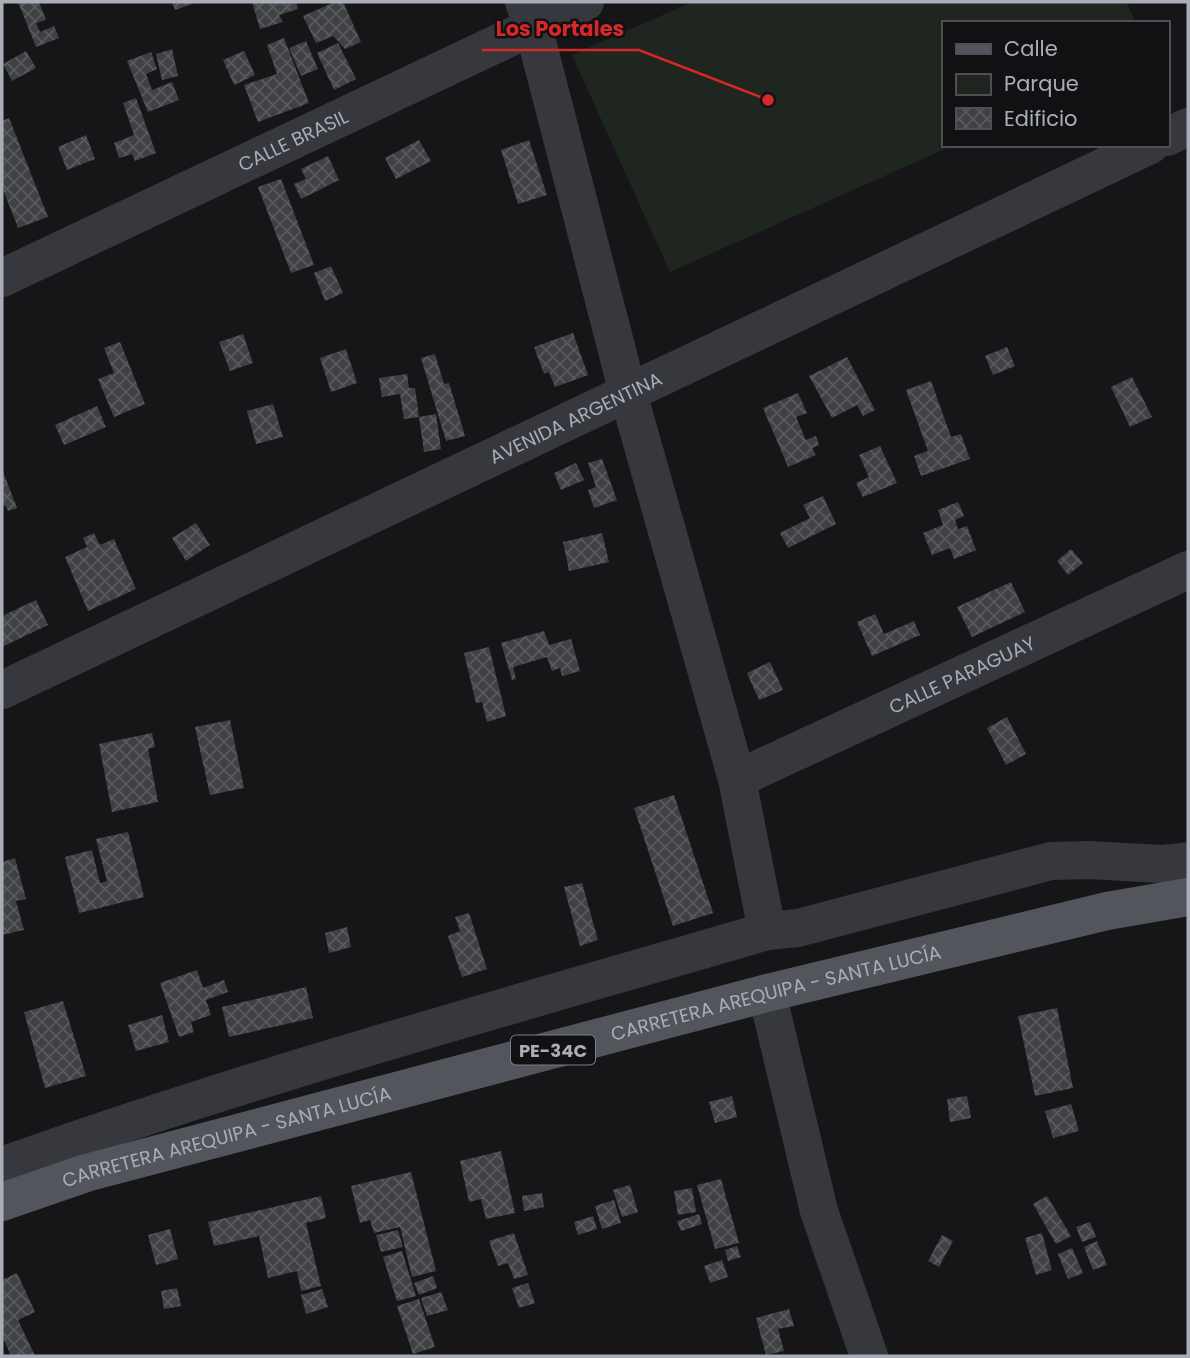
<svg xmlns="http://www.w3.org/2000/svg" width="1190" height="1358" font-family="Poppins,sans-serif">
<defs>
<pattern id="building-cross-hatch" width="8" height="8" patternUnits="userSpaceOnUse" patternTransform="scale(1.75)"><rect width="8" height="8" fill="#404145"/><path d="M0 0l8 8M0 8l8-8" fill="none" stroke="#595a5e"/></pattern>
</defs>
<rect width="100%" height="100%" fill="#161618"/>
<path fill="#1e261f" d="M692 2H1126L1136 23H943V145H954L670 272 572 55Z"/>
<path fill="url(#building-cross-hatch)" d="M18 2H39L46 20 36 23 40 32 54 26 59 38 36 47Z
M172 2H197L175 10Z
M252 2H296L298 9 279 15 283 22 260 29Z
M335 2H343L361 42 345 49 333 36 316 43 303 16Z
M284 38 309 103 258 122 244 85 277 74 267 45Z
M306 41 318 69 301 76 289 48Z
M338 43 356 79 334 90 317 53Z
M172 49 178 76 162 80 156 54Z
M26 51 36 68 12 81 3 64Z
M244 51 255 75 234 85 223 60Z
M151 52 157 69 146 74 152 90 172 82 179 100 148 112 127 61Z
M136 98 156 153 135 161 132 154 119 158 114 143 134 135 123 103Z
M9 118 48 217 18 228 2 187V121Z
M86 135 95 159 67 170 58 147Z
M419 140 431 161 396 179 385 158Z
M529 140 547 195 518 204 501 150Z
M328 156 339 180 301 199 294 184 306 179 301 169Z
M281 179 314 265 291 273 258 187Z
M331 266 343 293 325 301 314 273Z
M573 333 588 375 555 387 549 372 544 374 534 347Z
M243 334 253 363 230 371 219 342Z
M120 342 145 404 114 417 98 379 114 373 104 348Z
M1007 347 1015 366 993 375 985 356Z
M346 349 357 383 331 392 320 358Z
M435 354 444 384 449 383 465 436 446 441 421 358Z
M847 357 875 410 863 416 857 405 832 418 809 376Z
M407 374 409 388H415L419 417 404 419 400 394 382 397 379 378Z
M1132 377 1152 417 1130 427 1111 387Z
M931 381 951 437 961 434 970 459 921 476 914 456 928 451 906 390Z
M798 393 807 413 796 417 806 440 816 436 819 445 812 448 816 455 788 467 763 408Z
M273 404 283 437 256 444 247 411Z
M97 406 106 427 64 445 55 425Z
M436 414 441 449 424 452 419 417Z
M880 446 897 483 863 497 856 483 869 477 859 455Z
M602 459 617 500 594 508 588 490 596 487 588 463Z
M576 463 584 480 561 490 554 473Z
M2 469 17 508 8 511 5 505 2 507Z
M823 496 836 524 788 548 780 533 810 518 803 505Z
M958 502 964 516 955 520 958 529 967 526 976 550 954 559 950 548 932 555 923 533 943 525 938 510Z
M196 523 210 545 186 561 172 538Z
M94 533 100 545 114 539 136 589 88 611 65 557 87 547 83 538Z
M602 533 609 562 569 571 563 542Z
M1071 549 1083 563 1068 575 1057 561Z
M1011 582 1025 612 972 637 957 607Z
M36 600 48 625 2 647V616Z
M875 614 884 634 914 621 920 635 872 656 857 622Z
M544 631 549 645 571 639 580 671 562 676 560 668 552 671 547 657 513 667 516 679 512 680 501 643Z
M489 647 506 716 487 722 482 702 476 703 464 653Z
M770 662 783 690 759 700 747 673Z
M1007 717 1026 754 1006 765 987 728Z
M230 720 244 788 210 795 195 727Z
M152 733 155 747 148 749 158 802 112 812 99 744Z
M674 795 713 913 673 926 634 808Z
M128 832 144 897 79 913 65 857 92 850 100 883 107 881 96 839Z
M15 858 26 899 16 901 24 930 2 935V862Z
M582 883 598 940 580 946 564 887Z
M469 913 487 969 462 977 448 936 460 931 455 917Z
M347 927 351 947 329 953 325 933Z
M197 970 203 988 224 980 228 992 206 1000 211 1015 191 1022 194 1032 179 1037 160 983Z
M306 987 313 1018 229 1037 222 1007Z
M63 1001 86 1076 45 1088 24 1012Z
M1057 1008 1073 1088 1035 1096 1018 1016Z
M162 1015 169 1042 136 1051 128 1025Z
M732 1096 737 1117 715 1123 709 1102Z
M967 1096 971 1118 950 1122 947 1099Z
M1071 1104 1079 1131 1053 1138 1045 1111Z
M501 1151 515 1213 486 1219 481 1199 469 1202 460 1161Z
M411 1172 436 1271 412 1277 400 1227 374 1233 370 1220 360 1223 351 1186Z
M721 1179 739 1243 715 1249 697 1185Z
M630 1185 638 1212 622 1217 613 1190Z
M692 1188 696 1212 678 1215 674 1191Z
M542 1193 544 1207 524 1211 522 1196Z
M321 1196 326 1218 306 1223 321 1286 301 1291 297 1271 268 1278 259 1236 214 1246 208 1222Z
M1047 1196 1071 1236 1056 1244 1033 1204Z
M614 1200 621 1223 602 1229 595 1206Z
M699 1214 702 1224 681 1231 677 1221Z
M593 1216 597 1229 578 1235 574 1222Z
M1090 1222 1096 1237 1082 1242 1076 1227Z
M170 1229 178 1259 156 1265 148 1235Z
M398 1230 403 1247 381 1252 376 1235Z
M514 1233 528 1275 514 1279 508 1263 498 1266 489 1241Z
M1042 1233 1052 1270 1036 1275 1025 1238Z
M942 1235 953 1241 939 1267 928 1261Z
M1097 1241 1107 1265 1093 1270 1084 1247Z
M737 1246 741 1257 728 1261 725 1250Z
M1072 1248 1083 1273 1068 1279 1058 1254Z
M402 1251 416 1296 397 1301 383 1257Z
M722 1260 728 1277 710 1283 704 1266Z
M17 1273 35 1312 18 1320 35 1356H11L2 1336V1280Z
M433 1276 437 1288 419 1295 414 1283Z
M528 1283 535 1303 519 1308 512 1288Z
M177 1288 181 1306 164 1309 161 1291Z
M322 1289 328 1307 306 1314 301 1295Z
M441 1292 448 1310 427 1316 421 1298Z
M419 1299 435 1347 413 1354 397 1306Z
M789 1309 794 1326 778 1329 784 1351 766 1355 756 1318Z"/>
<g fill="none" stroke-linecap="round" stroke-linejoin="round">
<g stroke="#37383d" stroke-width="38">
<path d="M524 2 533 26 628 393 737 779 767 931"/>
<path d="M1167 137 1188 127"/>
<path id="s1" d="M2 278 585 2"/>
<path id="s2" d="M2 690 1150 145"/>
<path id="s3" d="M737 779 1188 570"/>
<path d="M767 993 819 1211 869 1356"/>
<path d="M2 1166C253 1076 511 1006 767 931L798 928 1051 861 1088 860 1162 864 1188 861"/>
</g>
<path stroke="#53555c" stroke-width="38" id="s4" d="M2 1202 86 1173 767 993 1107 911 1188 897"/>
</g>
<g text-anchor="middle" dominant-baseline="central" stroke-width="5" stroke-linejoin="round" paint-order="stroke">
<rect fill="#111113" stroke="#7b7e86" stroke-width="2" x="511" y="1035.5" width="84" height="29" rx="5"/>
<g font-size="18" font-weight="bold" fill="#a8adb8">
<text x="553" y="1050">PE-34C</text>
</g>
<g font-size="19" fill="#a8adb8" stroke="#111113">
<text stroke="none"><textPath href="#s1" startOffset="322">CALLE BRASIL</textPath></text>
<text stroke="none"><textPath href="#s2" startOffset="635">AVENIDA ARGENTINA</textPath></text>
<text stroke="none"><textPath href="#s3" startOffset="248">CALLE PARAGUAY</textPath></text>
<text stroke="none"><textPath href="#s4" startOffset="802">CARRETERA AREQUIPA - SANTA LUCÍA</textPath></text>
<text stroke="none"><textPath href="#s4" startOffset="234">CARRETERA AREQUIPA - SANTA LUCÍA</textPath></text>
</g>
</g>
<path fill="none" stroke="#d62828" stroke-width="2.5" d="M768 100L639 50H482"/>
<circle fill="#d62828" stroke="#111113" stroke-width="2.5" cx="768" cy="100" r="7"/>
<g font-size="21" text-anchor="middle" font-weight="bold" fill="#d62828" stroke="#111113" stroke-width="5" stroke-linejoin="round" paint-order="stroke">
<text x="560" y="36">Los Portales</text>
</g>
<rect width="1190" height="1358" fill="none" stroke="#a8adb8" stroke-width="7"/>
<rect x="942" y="21" width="228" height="126" fill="#111113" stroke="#4d4f55" stroke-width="2"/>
<rect x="956" y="44" width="35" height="10" fill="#53555c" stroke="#4d4f55" stroke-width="2"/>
<text x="1004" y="56" font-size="21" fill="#a8adb8">Calle</text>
<rect x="956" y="74" width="35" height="21" fill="#1e261f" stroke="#4d4f55" stroke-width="2"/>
<text x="1004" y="91" font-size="21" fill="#a8adb8">Parque</text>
<rect x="956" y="108" width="35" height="21" fill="url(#building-cross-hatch)" stroke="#4d4f55" stroke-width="2"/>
<text x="1004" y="126" font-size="21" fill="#a8adb8">Edificio</text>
</svg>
